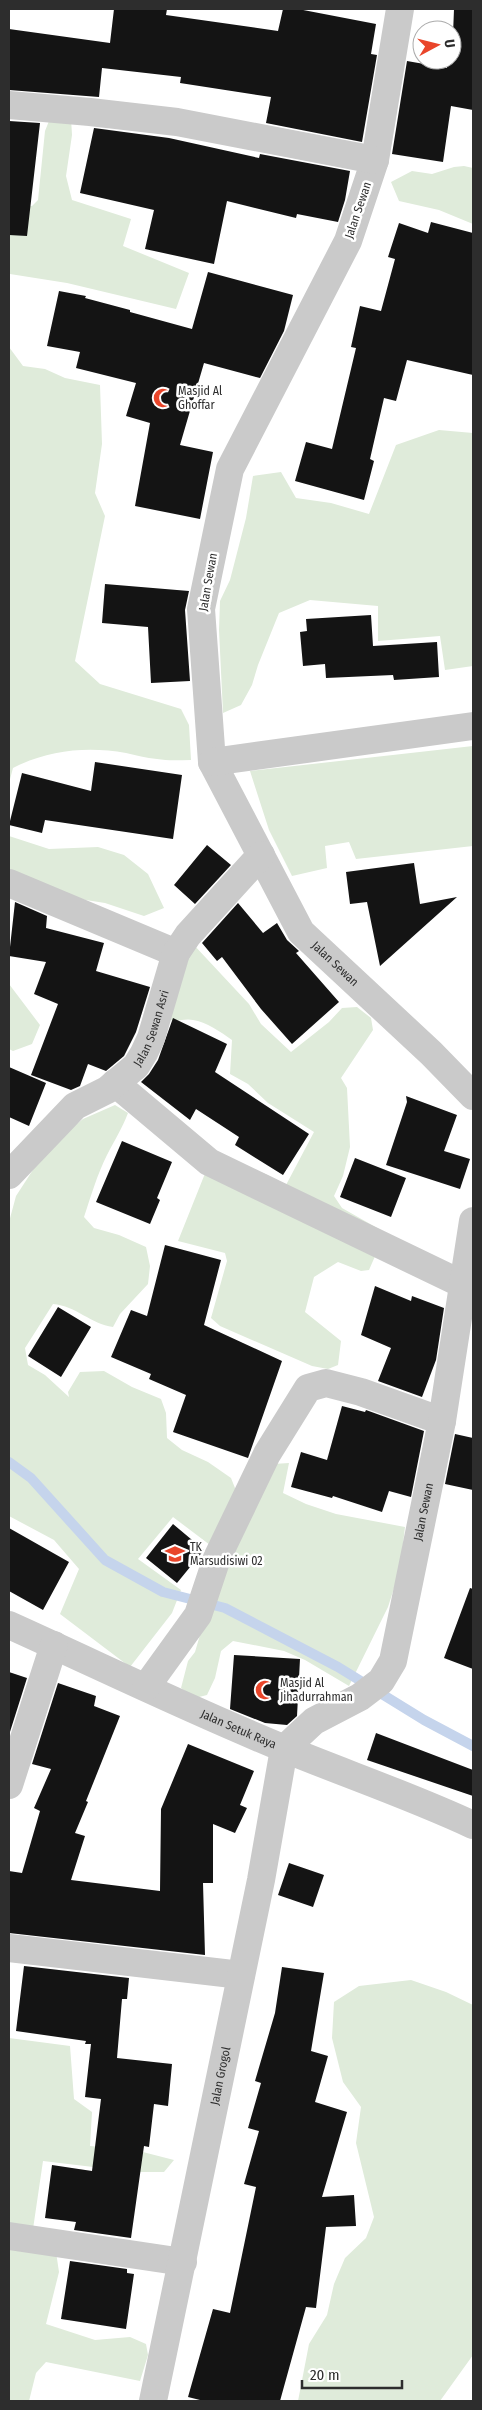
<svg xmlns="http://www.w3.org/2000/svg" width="482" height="2410" font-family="'Fira Sans Condensed',sans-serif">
<rect width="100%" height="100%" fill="#fff"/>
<path fill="#dfebda" d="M51 116 71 118 72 135 66 176 72 200 131 219 123 246 189 273 176 309 67 283 10 274 9 280V204L32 206 38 200 45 131Z
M464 166 473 168V224L439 210 399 201 391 182 412 171 432 174 454 167Z
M9 347 23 366 45 369 65 378 100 385 102 444 95 493 105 516 75 661 100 684 181 709 189 725 191 760C180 760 168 761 157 759 146 758 136 755 126 753 87 746 48 750 13 768L9 783Z
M439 430 473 433V666L445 670 440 636 378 641V606L310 600 279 613 258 665 252 685 241 705 223 713 219 630 220 601 230 580 246 518 253 476 281 472 296 498 331 503 369 514 396 445Z
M473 746V846L356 859 349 842 325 846 327 868 292 876 269 830 250 771Z
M9 836 49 849 98 847 124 855 148 874 164 908 144 916 105 903 9 888Z
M193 944 249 1004 261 1024 291 1052 329 1022 342 1008 357 1007 371 1018 373 1030 341 1078 347 1088 350 1147 343 1176 334 1196 342 1208 379 1229 376 1254 369 1270 361 1271 338 1262 314 1277 305 1312 341 1341 338 1365 328 1369 312 1366 220 1326 211 1318 227 1261 225 1253 178 1241 208 1166C243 1165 255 1167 286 1185L314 1132 268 1103 248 1084 230 1074 232 1040C221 1032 206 1022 193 1020 185 1018 178 1022 169 1020Z
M9 984 40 1025 32 1044 13 1051 9 1049Z
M115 1105 128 1113C122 1129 115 1139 107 1155 97 1175 91 1196 84 1217L94 1228 119 1235 146 1247 150 1266 148 1284 120 1314 113 1327C91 1324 76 1306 53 1304L25 1348 28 1365 45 1375 69 1397 68 1392 80 1372 104 1371 132 1387 161 1399 166 1413 167 1438 182 1450 208 1462 231 1478 237 1493 210 1545 173 1517 138 1559 181 1590 172 1613 130 1667 60 1614 79 1569 54 1540 9 1516V1222L16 1196 40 1159 61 1136 83 1119Z
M289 1463 283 1493 306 1504 336 1514 405 1527 400 1569 388 1607 349 1686 305 1660 284 1651 233 1641 221 1651 215 1678 207 1695 195 1698 181 1688 188 1661 195 1652 200 1635 198 1614 273 1464Z
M411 1980 446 1992 473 2005V2355L440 2401H298L309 2344 327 2315 334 2284 345 2258 366 2238 374 2217 356 2143 361 2107 343 2082 332 2038 334 2002 359 1986Z
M9 2038 70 2046 74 2099 92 2112 90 2146 135 2150 174 2160 164 2172H135L43 2161 33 2229 9 2223Z
M9 2242 56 2252 59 2272 46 2324 95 2340 130 2337 146 2344 148 2355 140 2381 46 2362 36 2373 29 2401H9Z"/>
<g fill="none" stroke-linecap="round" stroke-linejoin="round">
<path stroke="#c5d4ec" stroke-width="10" d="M9 1462 31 1478 105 1560 163 1592 225 1608 338 1667 424 1720 473 1746"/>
</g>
<path fill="#141414" d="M114 9H167L166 15 278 31 283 9H298L376 24 371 54 377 55 362 142 266 123 271 97 180 83 181 77 102 68 99 97 9 90V29L110 43Z
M454 9H473V110L451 106 443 162 392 154 407 61 447 68 448 60H452Z
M9 121 40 123 27 236 9 235Z
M94 128 169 138 259 158 260 154 350 171 345 200 338 222 297 214 296 218 227 201 214 264 145 249 154 210 80 193Z
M431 222 473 233V375L407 360 396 401 384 398 370 459 374 461 364 500 295 481 306 442 332 449 356 348 351 347 360 306 381 311 395 259 388 257 399 223 428 233Z
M208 272 293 295 284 331 260 378 204 363 180 445 213 452 200 519 135 506 150 423 126 416 136 383 76 368 80 352 47 346 59 291 86 296 85 298 130 310V312L192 329Z
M105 584 189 591 185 610 190 681 151 683 148 627 102 623Z
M371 615 373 646 437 642 439 677 394 680 393 675 326 678 325 664 303 666 300 632 307 631 306 619Z
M95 762 182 775 173 839 45 820 42 833 9 825 22 773 91 791Z
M207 845 231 865 195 904 174 885Z
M414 863 420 904 457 897 380 966 367 902 350 904 346 872Z
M15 902 47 916 46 928 104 943 96 971 150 987 136 1032 124 1056 106 1071 88 1064 80 1086 71 1090 31 1075 58 1004 34 994 46 962 9 956Z
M238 903 263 933 277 923 287 940 299 951 296 953 339 1002 292 1044 261 1009 222 957 217 961 202 943Z
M173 1018 227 1044 215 1072 309 1134 283 1175 235 1145 239 1137 196 1109 190 1120 141 1082 149 1074 158 1060Z
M9 1067 46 1083 29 1126 9 1117Z
M406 1096 457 1115 444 1151 470 1159 460 1189 386 1165 407 1102Z
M122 1141 172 1162 157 1198 160 1200 150 1224 96 1202Z
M355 1158 406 1178 391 1217 340 1197Z
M165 1245 221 1260 204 1325 282 1361 248 1458 173 1432 186 1395 149 1379 151 1374 111 1357 131 1310 147 1316Z
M375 1286 411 1301 412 1296 444 1308 436 1360 422 1397 378 1381 391 1348 361 1335Z
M58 1307 91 1327 61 1377 28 1356Z
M342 1406 365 1412 366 1410 424 1431 411 1497 389 1491 382 1512 333 1496 332 1498 291 1487 301 1452 327 1460Z
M455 1434 473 1438V1490L445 1484Z
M173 1524 204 1550 177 1583 146 1558Z
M9 1528 69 1562 43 1610 9 1591Z
M470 1588 473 1589V1669L444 1658Z
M234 1655 300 1659 297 1716 287 1725 265 1723 230 1709Z
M9 1672 27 1678 9 1735Z
M58 1683 96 1696 94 1706 120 1716 86 1801 88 1802 75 1833 85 1836 71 1880 160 1891 161 1809 188 1744 254 1771 240 1805 247 1808 235 1833 213 1824V1883H203L205 1955 9 1933V1871L22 1873 40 1811 34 1808 51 1769 32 1764Z
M376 1733 473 1770V1796L367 1760Z
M289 1863 324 1875 313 1907 278 1895Z
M24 1966 129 1978 127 1999H122L117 2058 172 2064 168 2106 154 2104 149 2147 144 2146 131 2238 74 2230 76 2222 45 2218 52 2165 92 2171 101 2099 85 2097 91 2044H85L86 2041 16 2031Z
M282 1967 324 1973 311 2051 328 2056 315 2102 347 2112 322 2197 354 2195 356 2226 326 2227 316 2308 306 2307 280 2401H204L188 2397 213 2309 230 2313 256 2187 244 2184 259 2131 248 2128 261 2083 255 2081 275 2013Z
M70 2261 127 2269V2273L134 2274 126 2329 61 2319Z"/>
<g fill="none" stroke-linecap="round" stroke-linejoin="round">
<g stroke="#cacaca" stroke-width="28">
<path id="s1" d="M400 9 375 160 348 241 230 469 201 609 212 762 301 932 431 1053 473 1096"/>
<path d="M9 105 90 112 177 122 375 160"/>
<path d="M212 762 473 726"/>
<path d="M9 883 176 953"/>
<path d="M115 1083 209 1162 464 1285"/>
<path id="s2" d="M9 1175 75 1106 107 1090 136 1066 144 1053 151 1038 176 953 188 935 261 855"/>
<path id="s3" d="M9 1625C100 1666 190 1710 283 1748 346 1774 411 1796 473 1825"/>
<path d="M146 1687 198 1615 217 1558 267 1454 308 1388 326 1383 361 1392 442 1421"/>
<path d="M9 1785 54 1645"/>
<path d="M9 1948 241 1975"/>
<path d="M9 2236 183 2262"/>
<path id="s4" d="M153 2401 261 1880 284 1749 314 1721 360 1697 381 1681 393 1661 442 1421 473 1221"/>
</g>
</g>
<defs>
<symbol id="mosque-bare" viewBox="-9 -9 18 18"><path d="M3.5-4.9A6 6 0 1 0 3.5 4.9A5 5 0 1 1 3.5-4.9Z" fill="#e9452a" stroke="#fff" stroke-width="2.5" paint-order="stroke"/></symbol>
<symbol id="school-bare" viewBox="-9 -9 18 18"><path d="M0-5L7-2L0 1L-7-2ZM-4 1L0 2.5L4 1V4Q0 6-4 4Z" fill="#e9452a" stroke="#fff" stroke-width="2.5" paint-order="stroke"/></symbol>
</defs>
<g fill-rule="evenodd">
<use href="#mosque-bare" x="149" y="384" width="28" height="28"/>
<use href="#school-bare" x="161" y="1540" width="28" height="28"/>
<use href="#mosque-bare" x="251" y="1676" width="28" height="28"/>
</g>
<g text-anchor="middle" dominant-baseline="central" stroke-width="5" stroke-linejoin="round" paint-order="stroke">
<g font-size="12" fill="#2d2d2d" stroke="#fff">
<text transform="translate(358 210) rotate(-71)">Jalan Sewan</text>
<text transform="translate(208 582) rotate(-80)">Jalan Sewan</text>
<text stroke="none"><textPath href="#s1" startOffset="1030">Jalan Sewan</textPath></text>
<text stroke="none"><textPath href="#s2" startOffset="210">Jalan Sewan Asri</textPath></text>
<text stroke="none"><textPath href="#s4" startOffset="960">Jalan Sewan</textPath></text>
<text stroke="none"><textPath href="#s3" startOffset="252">Jalan Setuk Raya</textPath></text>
<text stroke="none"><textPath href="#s4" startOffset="332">Jalan Grogol</textPath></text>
</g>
<g font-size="12" fill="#2d2d2d" stroke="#fff" text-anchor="start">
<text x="178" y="391">Masjid Al<tspan x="178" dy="14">Ghoffar</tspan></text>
<text x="190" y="1547">TK<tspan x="190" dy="14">Marsudisiwi 02</tspan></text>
<text x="280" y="1683">Masjid Al<tspan x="280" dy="14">Jihadurrahman</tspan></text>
</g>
</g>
<rect width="482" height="2410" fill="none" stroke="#2d2d2d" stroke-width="20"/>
<g transform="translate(437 45) rotate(83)"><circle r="24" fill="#ffffff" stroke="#ababab"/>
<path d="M0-4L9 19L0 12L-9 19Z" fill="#e9452a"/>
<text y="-8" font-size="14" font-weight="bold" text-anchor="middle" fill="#2d2d2d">U</text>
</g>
<path d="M302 2380v8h100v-8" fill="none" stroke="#2d2d2d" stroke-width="2.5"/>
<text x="310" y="2380" font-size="15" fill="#2d2d2d" stroke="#ffffff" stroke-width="4" paint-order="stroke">20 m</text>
</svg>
